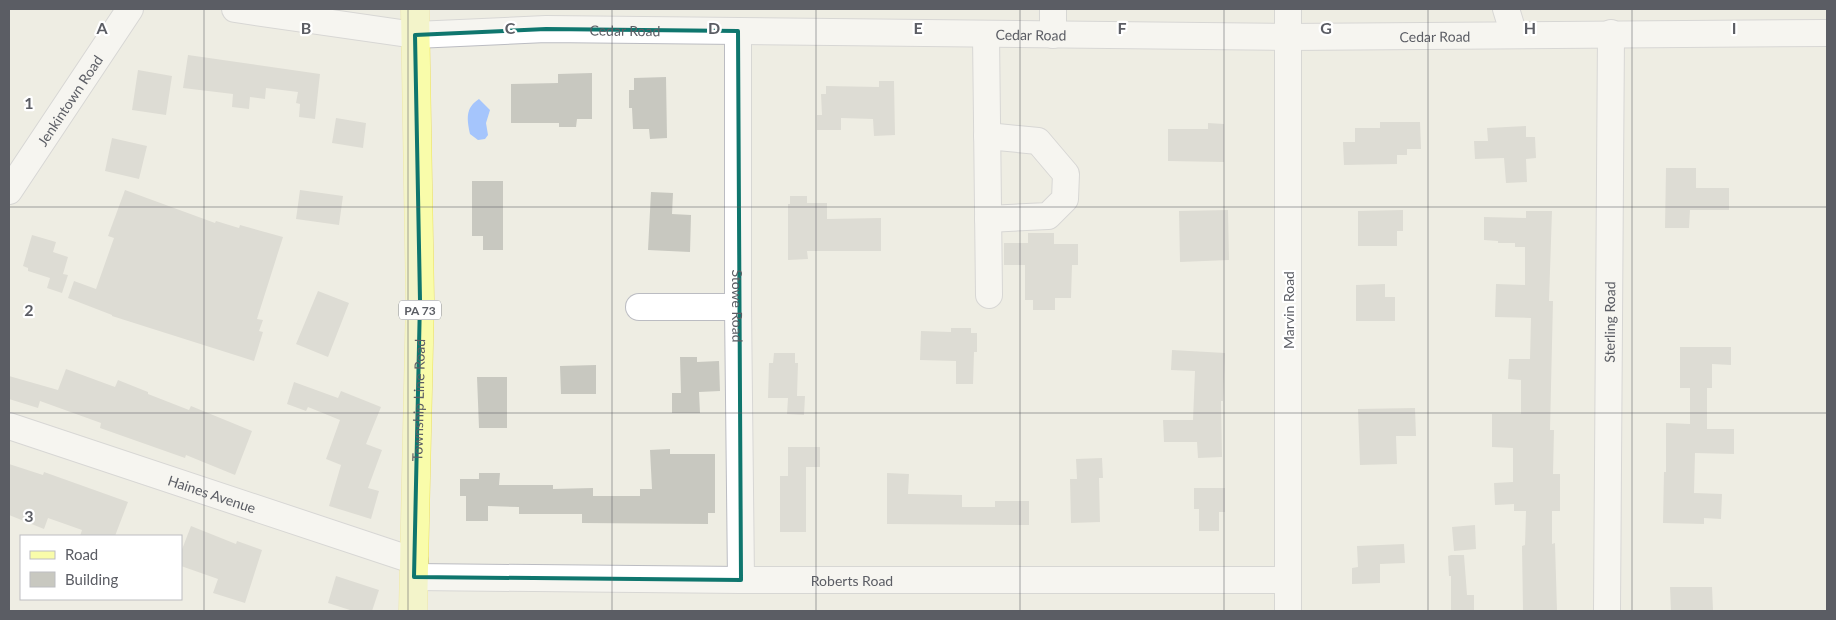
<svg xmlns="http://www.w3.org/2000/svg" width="1836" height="620" font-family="Lato,sans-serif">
<rect width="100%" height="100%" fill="#eeede3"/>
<path fill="#a5c5fc" d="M479 99 490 110 486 123 488 135 485 139 478 140 470 134C467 119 465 108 479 99Z"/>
<path fill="#c8c8c0" d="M188 55 320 74 315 119 299 117 300 104 296 103 298 92 266 88 265 99 250 97 249 109 232 107 233 94 183 88Z
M138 70 172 76 166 115 132 110Z
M592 73V119H577L576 127H559V123H511V84L558 83V74Z
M666 77 667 138 650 139 649 129H633L632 108H629V90H634V78Z
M879 81H894L895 135 874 136 873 119 841 118V130H817V115H822L821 94H826V86L879 87Z
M336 118 366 123 363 148 332 143Z
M1380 122H1420L1421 149H1407V155H1397V164L1344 165 1343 142H1355V128H1380Z
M1208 123 1224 124V162L1168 161V129H1208Z
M1526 126V137H1535L1536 158 1526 159 1527 182 1506 183 1504 158 1475 159 1474 141H1488L1487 128Z
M112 138 147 146 139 179 105 171Z
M1666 168H1696V188H1729V210H1690L1689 228H1665Z
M472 181H503V250H483V236H472Z
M125 190 215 223 216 221 239 228 240 225 283 237 257 319 263 320 259 331 263 332 254 361 112 316V315L68 298 74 281 96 289 114 238 108 236Z
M300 190 343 196 339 225 296 219Z
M651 192 673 193 672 214 691 215 690 252 648 250Z
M790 196H807V203H827V219L881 218V251H807L808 259 788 260V204H790Z
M1228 210 1229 260 1180 262 1179 211Z
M1403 210V231H1397V246H1358V211Z
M1526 211H1552L1549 301H1553L1550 430H1554L1553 474H1560V511H1552V544L1555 543 1557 611H1523L1522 546 1525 545 1526 511H1514V504L1495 505 1494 483 1513 482V448L1492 447V414H1521V380L1508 379 1509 359H1530L1531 318 1495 317 1496 284 1525 285V247H1515V243H1498V241L1484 240V217L1526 218Z
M1028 233H1054V244H1078V265H1072L1071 298H1055V310H1033V300H1025V265H1004V243H1028Z
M32 235 56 242 53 252 68 257 63 274 68 275 62 293 47 288 50 278 28 271V268L23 266Z
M1385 284V297H1395V321H1356V285Z
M318 291 349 303 328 357 296 344Z
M951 328H971V333H977V352H974L973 384H956V361L920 360 921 331 951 332Z
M1680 347H1731V365L1712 364V388H1707V429H1734V454L1695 453 1694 493 1722 494 1721 519 1704 518V524L1663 523 1664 472H1666V423L1690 424V388H1680Z
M1172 350 1225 353 1223 401H1221L1222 457 1198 458 1197 442H1164L1163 420H1193L1195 371 1171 370Z
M774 353H795V363H798L797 396H805L804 415 787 414 788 398H768L769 363H773Z
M680 357H697V362L719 361 720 391 699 392 700 413H672V393H681Z
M596 365V394H561L560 366Z
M66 369 115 387 118 380 148 392V394L189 410 191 406 252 431 235 475 186 455 185 458 100 428 101 423 40 401 38 408 9 399V376L58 390Z
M477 377H507V428H479Z
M294 382 338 398 341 391 381 407 366 444 382 450 368 488 379 491 371 519 329 506 341 465 326 459 340 420 308 407 306 411 287 404Z
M1415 408 1416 436H1396L1397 464 1360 465 1358 409Z
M788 447H820V467H806V532H780V476H788Z
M670 449V454H715V513H708V524L582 523V514H519V507L488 506V521H466V496H460V479H479V473H500L499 485H553V489L593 488V496H640V489H652L650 450Z
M1102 458 1103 478H1099L1100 522 1071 523 1070 479H1077L1076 459Z
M9 464 43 475 44 472 128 502 115 536H80L82 530 48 518 44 529 9 515Z
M887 473 909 474 908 494 962 495V507H995V501H1029V525L887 524Z
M1194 488H1225V512H1219V531H1199V509H1194Z
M1475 525 1476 549 1454 551 1452 527Z
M191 526 236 544 237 541 262 550 245 603 213 593 218 579 181 566V552Z
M1404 544 1405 563 1380 564V583L1352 584V568L1358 567 1357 546Z
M1451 555H1464L1467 595H1474V611H1451V576H1449L1448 556Z
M336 576 379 590 372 611H353L328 603Z
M1670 587H1712L1713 610 1671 611Z"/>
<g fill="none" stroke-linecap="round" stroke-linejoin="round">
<defs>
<g id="minor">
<path id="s1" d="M235 9 415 35 546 29 1288 37 1827 33"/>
<path d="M1288 9V611"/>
<path d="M1506 9 1514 35"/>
<path id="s2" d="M738 31V307L741 580"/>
<path d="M986 34 989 295"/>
<path d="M1053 35V9"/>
<path d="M987 136 1038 141 1066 174 1065 199 1048 216 988 219"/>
<path id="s3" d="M9 191 130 9"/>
<path d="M639 307H738"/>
<path id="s4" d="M9 426 415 561"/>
<path id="s5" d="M414 577 741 580H1288"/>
<path id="s6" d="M1607 611 1611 33"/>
</g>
<g id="major">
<path id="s7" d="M413 611 420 300 415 9"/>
</g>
</defs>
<use href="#minor" stroke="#bbbcc2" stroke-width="28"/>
<use href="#major" stroke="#ece05e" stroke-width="29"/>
<use href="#minor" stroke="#fff" stroke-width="26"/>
<use href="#major" stroke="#f9fcaa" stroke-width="28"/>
</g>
<path d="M0 0H1836V620H0ZM546 29 738 31 741 580 414 577 420 300 415 35Z" fill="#eeede3" fill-opacity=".55" fill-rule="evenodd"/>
<path fill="none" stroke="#0f766e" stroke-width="4" stroke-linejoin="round" d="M546 29 738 31 741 580 414 577 420 300 415 35Z"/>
<path fill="none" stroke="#5b5d64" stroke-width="1" stroke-opacity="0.55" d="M204 9V611M408 9V611M612 9V611M816 9V611M1020 9V611M1224 9V611M1428 9V611M1632 9V611M9 207H1827M9 413H1827"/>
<g text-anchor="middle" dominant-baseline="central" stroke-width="4.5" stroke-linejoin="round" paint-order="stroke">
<rect fill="#fff" stroke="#8c8e92" stroke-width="1" x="399" y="300.5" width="42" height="19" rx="4"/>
<g font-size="12" font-weight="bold" fill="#5b5d64">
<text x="420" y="310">PA 73</text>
</g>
<g font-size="14" fill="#5b5d64" stroke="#fff">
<text stroke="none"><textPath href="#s1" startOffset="392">Cedar Road</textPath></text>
<text stroke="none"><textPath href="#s1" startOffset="798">Cedar Road</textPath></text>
<text stroke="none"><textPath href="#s1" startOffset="1202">Cedar Road</textPath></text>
<text stroke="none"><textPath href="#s3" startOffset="109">Jenkintown Road</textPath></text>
<text stroke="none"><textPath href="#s2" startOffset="275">Stowe Road</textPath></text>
<text transform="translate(1288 310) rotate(-90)">Marvin Road</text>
<text stroke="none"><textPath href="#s6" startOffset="289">Sterling Road</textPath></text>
<text stroke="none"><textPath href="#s7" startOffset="211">Township Line Road</textPath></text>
<text stroke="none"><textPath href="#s4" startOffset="214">Haines Avenue</textPath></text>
<text stroke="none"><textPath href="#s5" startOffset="438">Roberts Road</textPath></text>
</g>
</g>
<g font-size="16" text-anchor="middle" font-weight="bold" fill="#5b5d64" stroke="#fff" stroke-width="4.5" stroke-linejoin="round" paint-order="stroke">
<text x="102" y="34">A</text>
<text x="306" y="34">B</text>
<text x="510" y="34">C</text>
<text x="714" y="34">D</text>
<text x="918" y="34">E</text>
<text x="1122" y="34">F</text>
<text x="1326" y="34">G</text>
<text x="1530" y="34">H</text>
<text x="1734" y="34">I</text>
<text x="29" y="109">1</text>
<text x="29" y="316">2</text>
<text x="29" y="522">3</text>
</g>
<rect width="1836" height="620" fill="none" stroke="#5b5d64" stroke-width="20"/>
<rect x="20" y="535" width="162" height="65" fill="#ffffff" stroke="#bdbec1"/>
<rect x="30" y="551" width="25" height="8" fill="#f9fcaa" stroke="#bdbec1"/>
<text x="65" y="560" font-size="15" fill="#5b5d64">Road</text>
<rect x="30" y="572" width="25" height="15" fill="#c8c8c0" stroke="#bdbec1"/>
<text x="65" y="585" font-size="15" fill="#5b5d64">Building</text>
</svg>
